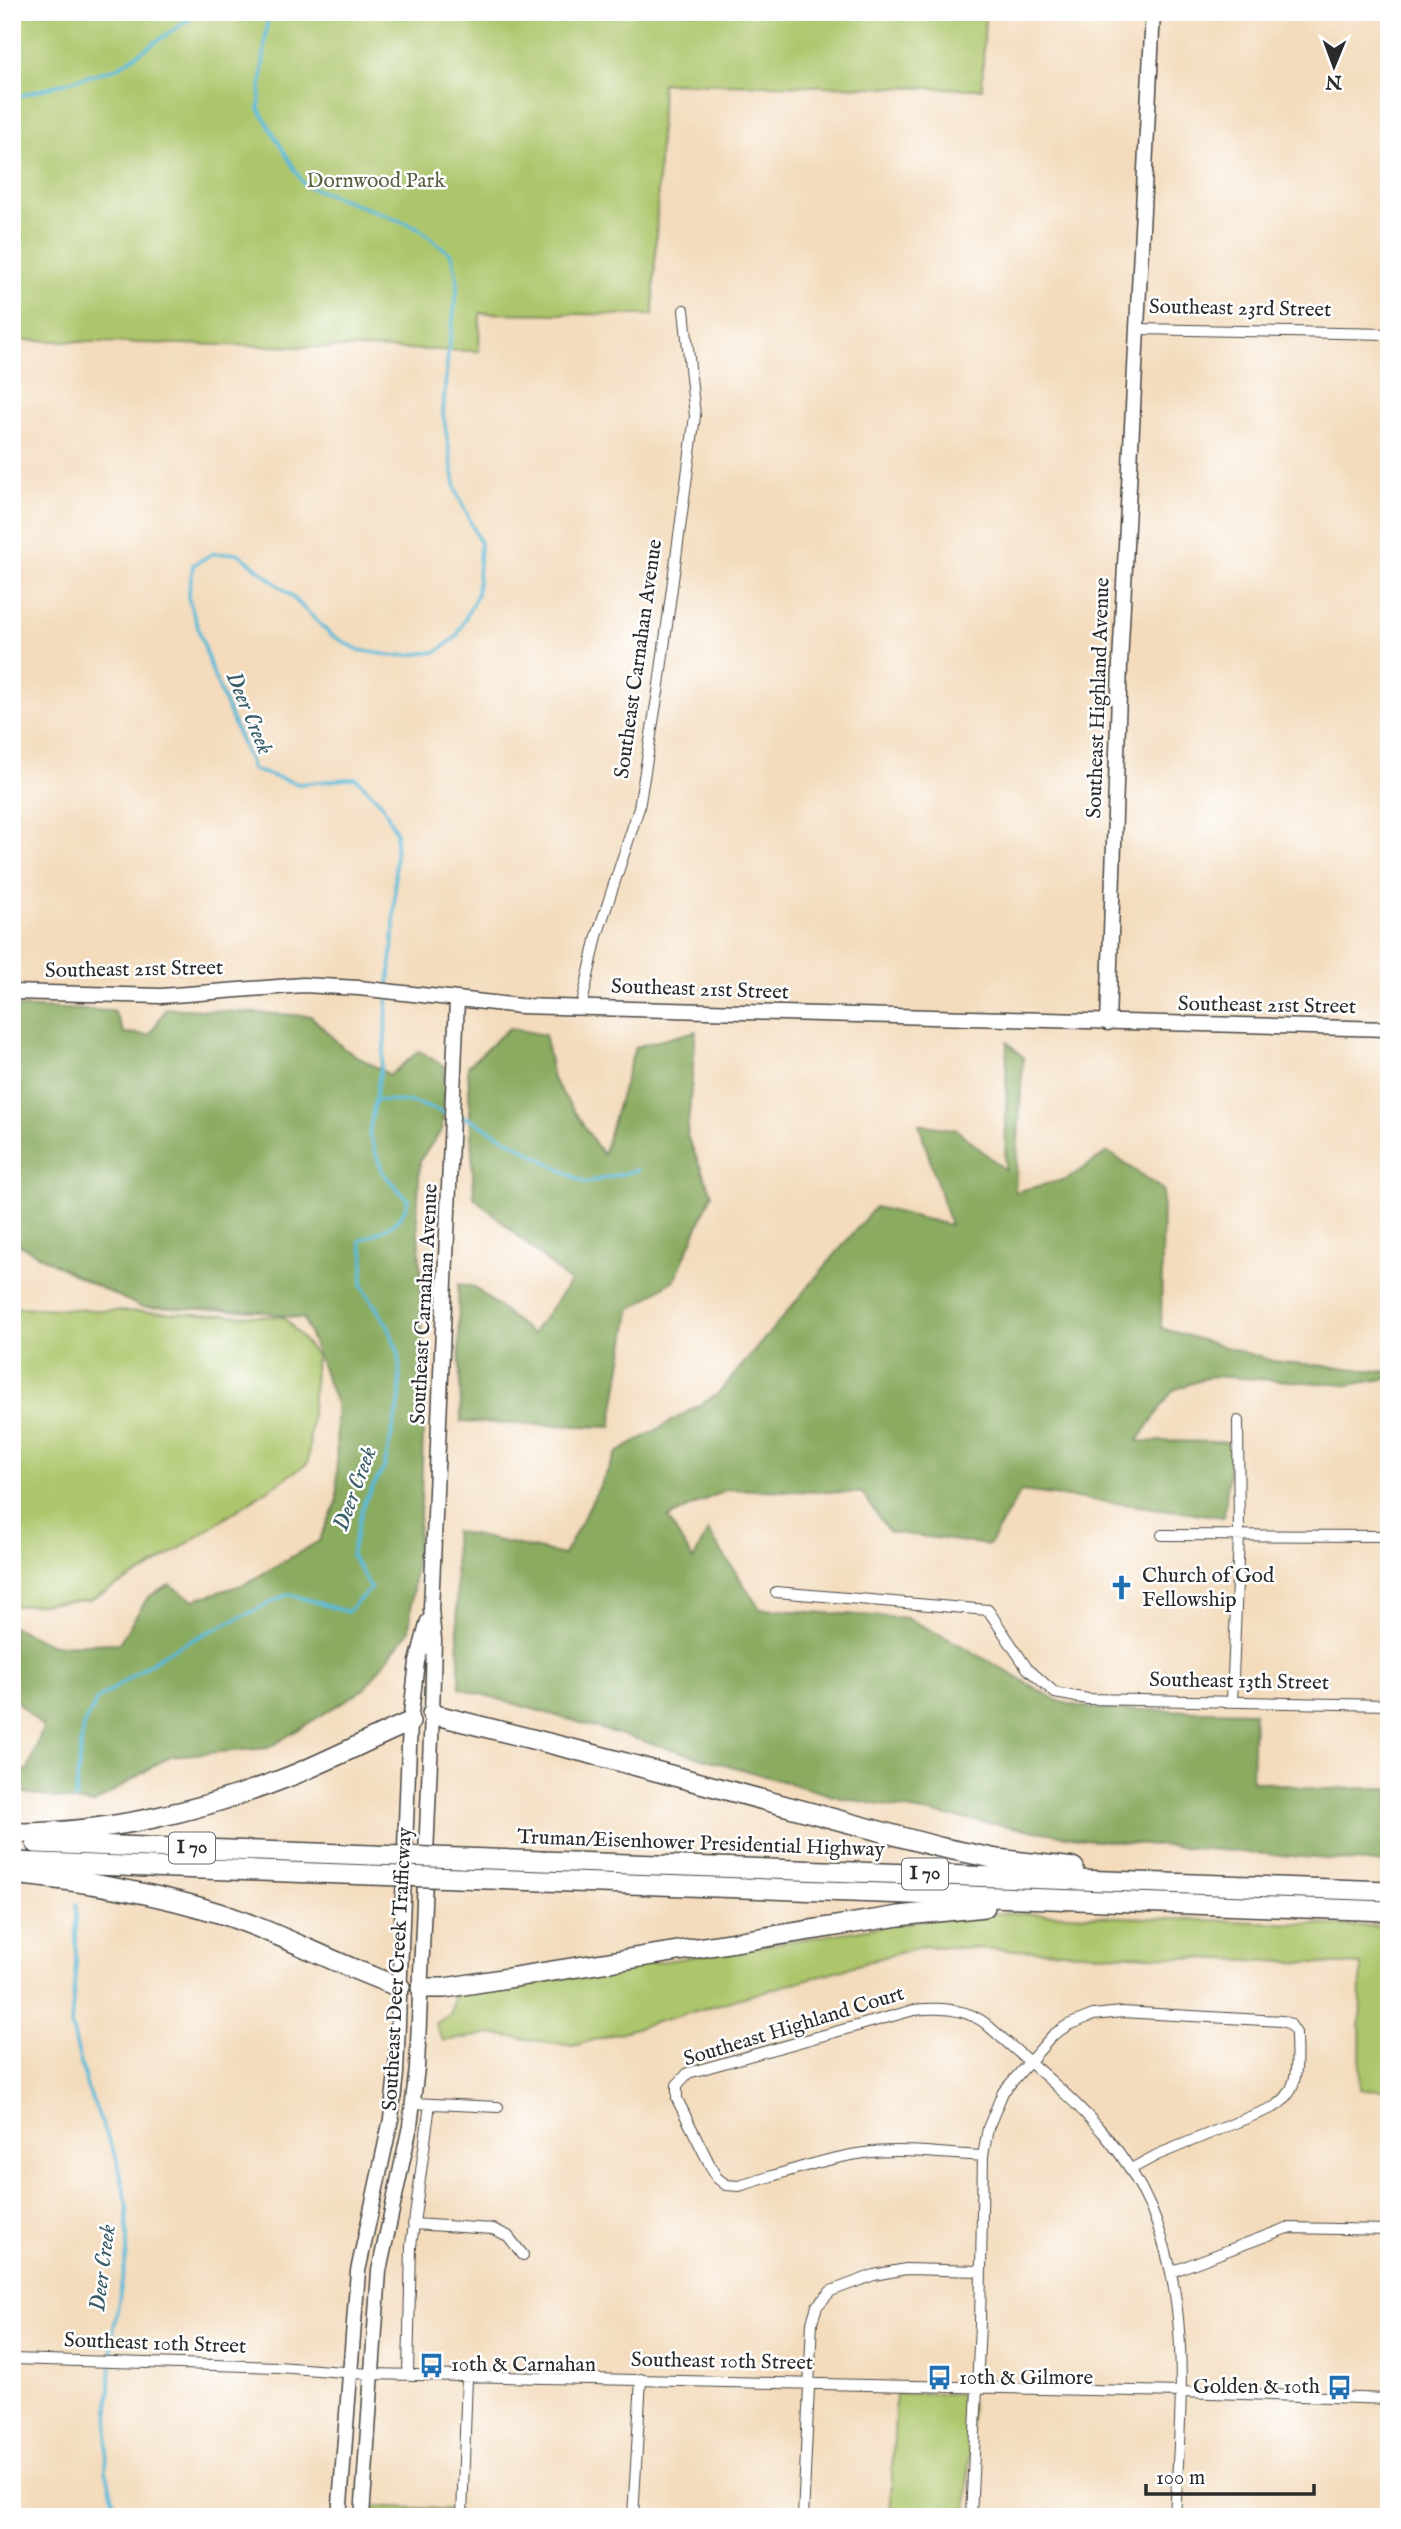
<svg xmlns="http://www.w3.org/2000/svg" width="1401" height="2529" font-family="'IM FELL English',serif">
<rect width="100%" height="100%" fill="#fff"/>
<filter id="ink" filterUnits="userSpaceOnUse"><feTurbulence type="fractalNoise" baseFrequency=".0143" numOctaves="2"/><feDisplacementMap in="SourceGraphic" scale="14" xChannelSelector="R" yChannelSelector="G"/><feConvolveMatrix kernelMatrix="1 2 1 2 8 2 1 2 1" color-interpolation-filters="sRGB"/></filter>
<filter id="wash" filterUnits="userSpaceOnUse"><feTurbulence type="fractalNoise" baseFrequency=".00686" numOctaves="4" result="noise"/><feDisplacementMap in="SourceGraphic" scale="28" xChannelSelector="R" yChannelSelector="G"/><feGaussianBlur stdDeviation="1.57" result="paint"/><feColorMatrix in="noise" values="0 0 0 0 0 0 0 0 0 0 0 0 0 0 0 0 0 1.4 0 .05"/><feComposite in="paint" operator="in"/></filter>
<g filter="url(#wash)">
<rect width="100%" height="100%" fill="#f3dbbc"/>
<path fill="#adc66c" stroke="#6c784c" stroke-width="2" d="M12 12H985L982 89 662 83 653 315 480 313 479 351 12 340Z
M12 1307 284 1317 316 1355 308 1463 149 1569 90 1600 15 1606 12 1603Z
M1011 1913 1389 1927V2090L1360 2089 1361 1965 923 1946 573 2046 492 2034 443 2041 435 2024 451 2014 453 1995 954 1915Z
M896 2393 961 2394 971 2406 967 2517H890Z
M370 2506 458 2510V2517H370Z"/>
<path fill="#8aab60" stroke="#5a6b46" stroke-width="2" d="M12 1007 114 1011 124 1033 150 1035 166 1008 311 1016 343 1048 390 1075 419 1051 445 1067 442 1130 420 1160 417 1217 421 1276 424 1396 421 1501 409 1631 364 1689 268 1748 170 1756 93 1804 12 1791V1770H28L43 1727 12 1697V1626L52 1645 119 1643 148 1597 170 1585 193 1600 245 1584 319 1541 337 1502 336 1404 304 1319 258 1311 141 1307 82 1279 12 1241Z
M509 1028 545 1035 553 1079 603 1155 635 1047 696 1031 687 1136 712 1194 675 1279 630 1310 611 1427 461 1422 458 1284 474 1287 532 1334 570 1282 474 1197 468 1066Z
M1007 1042 1023 1057 1015 1192 1067 1179 1108 1152 1163 1190 1161 1328 1273 1361 1389 1372V1378L1349 1385 1212 1376 1173 1390 1138 1441 1232 1442 1224 1517 1021 1491 989 1545 889 1532 862 1493 727 1489 668 1518 693 1560 708 1531 760 1609 907 1618 962 1646 1060 1702 1095 1709 1254 1712 1252 1781 1318 1789 1389 1788V1864L1084 1839 841 1798 460 1688 454 1531 564 1555 617 1453 718 1394 875 1207 950 1225 919 1124 957 1130 1005 1170Z"/>
<g fill="none" stroke-linecap="round" stroke-linejoin="round">
<path stroke="#5abad8" stroke-width="3.5" d="M268 12 259 109 304 185 417 227 452 255 458 283 447 363 443 413 456 490 480 543 477 595 456 637 437 652 395 656 359 650 331 635 288 593 238 553 212 554 193 565 188 597 213 674 253 770 299 784 356 778 382 804 396 832 394 928 389 986
M12 98 117 68 200 12
M375 1100 412 1102 448 1114
M455 1116 470 1119 585 1183 638 1170
M75 1800 83 1727 97 1700 167 1652 289 1594 347 1612 371 1588 351 1555 364 1502 384 1468 400 1398 399 1354 388 1326 362 1286 364 1255 360 1241C382 1230 402 1226 408 1200L383 1173 369 1134 384 1050 388 994
M76 1904V1963L71 2024 87 2087 118 2162 127 2204V2253L112 2339 106 2470 118 2517"/>
</g>
</g>
<g filter="url(#ink)">
<g fill="none" stroke-linecap="round" stroke-linejoin="round">
<defs>
<path id="street" d="M1137 329 1389 334
M581 1008 597 936 639 808 658 692 695 416 684 310
M1162 1535 1389 1536
M776 1592 988 1610 1027 1668 1055 1693 1088 1699 1389 1705
M1232 1700 1239 1536 1238 1421
M413 2103 498 2107
M983 2156C944 2154 903 2148 864 2153 822 2159 780 2174 739 2186L726 2185 716 2177 677 2099V2085L688 2073 914 2010C938 2007 965 2008 985 2023 1025 2059 1070 2094 1105 2135 1199 2244 1182 2384 1175 2517
M413 2224 493 2229 508 2236 523 2255
M1171 2272 1287 2228 1389 2230
M12 2359 278 2367 370 2374 1181 2392 1389 2399
M408 2374 411 2246 430 2104
M462 2517 467 2377
M633 2517 641 2379
M803 2517 812 2322 817 2306 831 2291 874 2275 906 2269 981 2271
M971 2517 980 2324 983 2156 988 2128 1003 2092 1053 2035 1068 2025 1093 2015 1122 2012 1282 2021 1290 2024 1296 2033C1296 2060 1302 2091 1274 2107L1157 2155 1131 2169"/>
<path id="secondary" d="M12 992 161 996 303 985 359 988 520 1006 1389 1029
M1108 1023 1120 664 1153 12
M339 2517 358 2271 391 2119 396 2073 410 1722 417 1662 428 1621
M362 2517 379 2271 410 2126 417 2068 432 1714 434 1640 431 1609 457 1000"/>
<path id="highway" d="M432 1714 592 1754 939 1847 997 1859 1074 1868
M12 1833C105 1834 202 1811 288 1777 329 1761 369 1739 410 1722
M36 1843 371 1855
M461 1858 1389 1891
M12 1862 371 1875
M12 1874C84 1881 153 1892 222 1914 283 1934 339 1966 400 1987
M459 1878 1389 1911
M421 1988H445L899 1916 985 1907"/>
</defs>
<use href="#street" stroke="#494541" stroke-width="12"/>
<use href="#secondary" stroke="#494541" stroke-width="17"/>
<use href="#highway" stroke="#494541" stroke-width="22"/>
<use href="#street" stroke="#fff" stroke-width="10"/>
<use href="#secondary" stroke="#fff" stroke-width="14"/>
<use href="#highway" stroke="#fff" stroke-width="19"/>
<defs>
<path id="highway-bridge" d="M371 1855 461 1858
M371 1875 459 1878"/>
</defs>
<use href="#highway-bridge" stroke="#494541" stroke-width="22" stroke-linecap="butt"/>
<use href="#highway-bridge" stroke="#fff" stroke-width="19"/>
</g>
</g>
<defs>
<symbol id="church-bare" viewBox="-9 -9 18 18"><path d="M-1.2-6h2.4v3.5h3.3v2.4h-3.3V6h-2.4V-.1h-3.3v-2.4h3.3Z" fill="#1f6fb2" stroke="#fff" stroke-width="2.5" paint-order="stroke"/></symbol>
<symbol id="bus-bare" viewBox="-9 -9 18 18"><path d="M-5-6H5V4H4V6H2V4H-2V6H-4V4H-5ZM-3.5-4V0h7V-4ZM-3.5 1.2v1.5H-2V1.2ZM2 1.2v1.5H3.5V1.2Z" fill="#1f6fb2" stroke="#fff" stroke-width="2.5" paint-order="stroke"/></symbol>
</defs>
<g fill-rule="evenodd">
<use href="#church-bare" x="1104" y="1570" width="35" height="35"/>
<use href="#bus-bare" x="414" y="2348" width="35" height="35"/>
<use href="#bus-bare" x="922" y="2360" width="35" height="35"/>
<use href="#bus-bare" x="1322" y="2370" width="35" height="35"/>
</g>
<g text-anchor="middle" dominant-baseline="central" stroke-width="5" stroke-linejoin="round" paint-order="stroke">
<g fill="#fff" stroke="#6b6b6b" stroke-width="2">
<rect x="169" y="1832.5" width="46" height="31" rx="5"/>
<rect x="902" y="1858.5" width="46" height="31" rx="5"/>
</g>
<g font-size="19" font-weight="bold" fill="#2b2b2b">
<text x="192" y="1848">I 70</text>
<text x="925" y="1874">I 70</text>
</g>
<g font-size="21" fill="#586142" stroke="#fff">
<text x="376" y="181">Dornwood Park</text>
</g>
<g font-size="21" fill="#2b2b2b" stroke="#fff">
<text transform="translate(1240 309) rotate(1)">Southeast 23rd Street</text>
<text transform="translate(639 659) rotate(-82)">Southeast Carnahan Avenue</text>
<text transform="translate(1099 698) rotate(-88)">Southeast Highland Avenue</text>
<text transform="translate(134 970) rotate(-1)">Southeast 21st Street</text>
<text transform="translate(700 990) rotate(2)">Southeast 21st Street</text>
<text transform="translate(1267 1006) rotate(1)">Southeast 21st Street</text>
<text transform="translate(425 1304) rotate(-87)">Southeast Carnahan Avenue</text>
<text transform="translate(1239 1682) rotate(1)">Southeast 13th Street</text>
<text transform="translate(701 1844) rotate(2)">Truman/Eisenhower Presidential Highway</text>
<text transform="translate(398 1969) rotate(-87)">Southeast Deer Creek Trafficway</text>
<text transform="translate(794 2027) rotate(-17)">Southeast Highland Court</text>
<text transform="translate(155 2344) rotate(2)">Southeast 10th Street</text>
<text transform="translate(722 2362) rotate(1)">Southeast 10th Street</text>
</g>
<g font-size="21" fill="#2b2b2b" stroke="#fff" text-anchor="start">
<text x="1142" y="1576">Church of God<tspan x="1142" dy="24">Fellowship</tspan></text>
<text x="451" y="2365">10th &amp; Carnahan</text>
<text x="959" y="2378">10th &amp; Gilmore</text>
<text x="1320" y="2387" text-anchor="end">Golden &amp; 10th</text>
</g>
<g font-size="23" font-style="italic" fill="#3b5d68" stroke="#fff">
<text transform="translate(249 713) rotate(67)">Deer Creek</text>
<text transform="translate(355 1489) rotate(-70)">Deer Creek</text>
<text transform="translate(103 2268) rotate(-83)">Deer Creek</text>
</g>
</g>
<rect width="1401" height="2529" fill="none" stroke="#fff" stroke-width="42"/>
<g transform="translate(1334 66) rotate(181)" stroke="#ffffff" stroke-width="5" paint-order="stroke">
<path d="M0-5L12 26L0 18L-12 26Z" fill="#2b2b2b"/>
<text y="-10" font-size="19" font-weight="bold" text-anchor="middle" fill="#2b2b2b">N</text>
</g>
<path d="M1146 2484v10h168v-10" fill="none" stroke="#2b2b2b" stroke-width="3.5"/>
<text x="1156" y="2484" font-size="21" fill="#2b2b2b" stroke="#ffffff" stroke-width="5" paint-order="stroke">100 m</text>
</svg>
